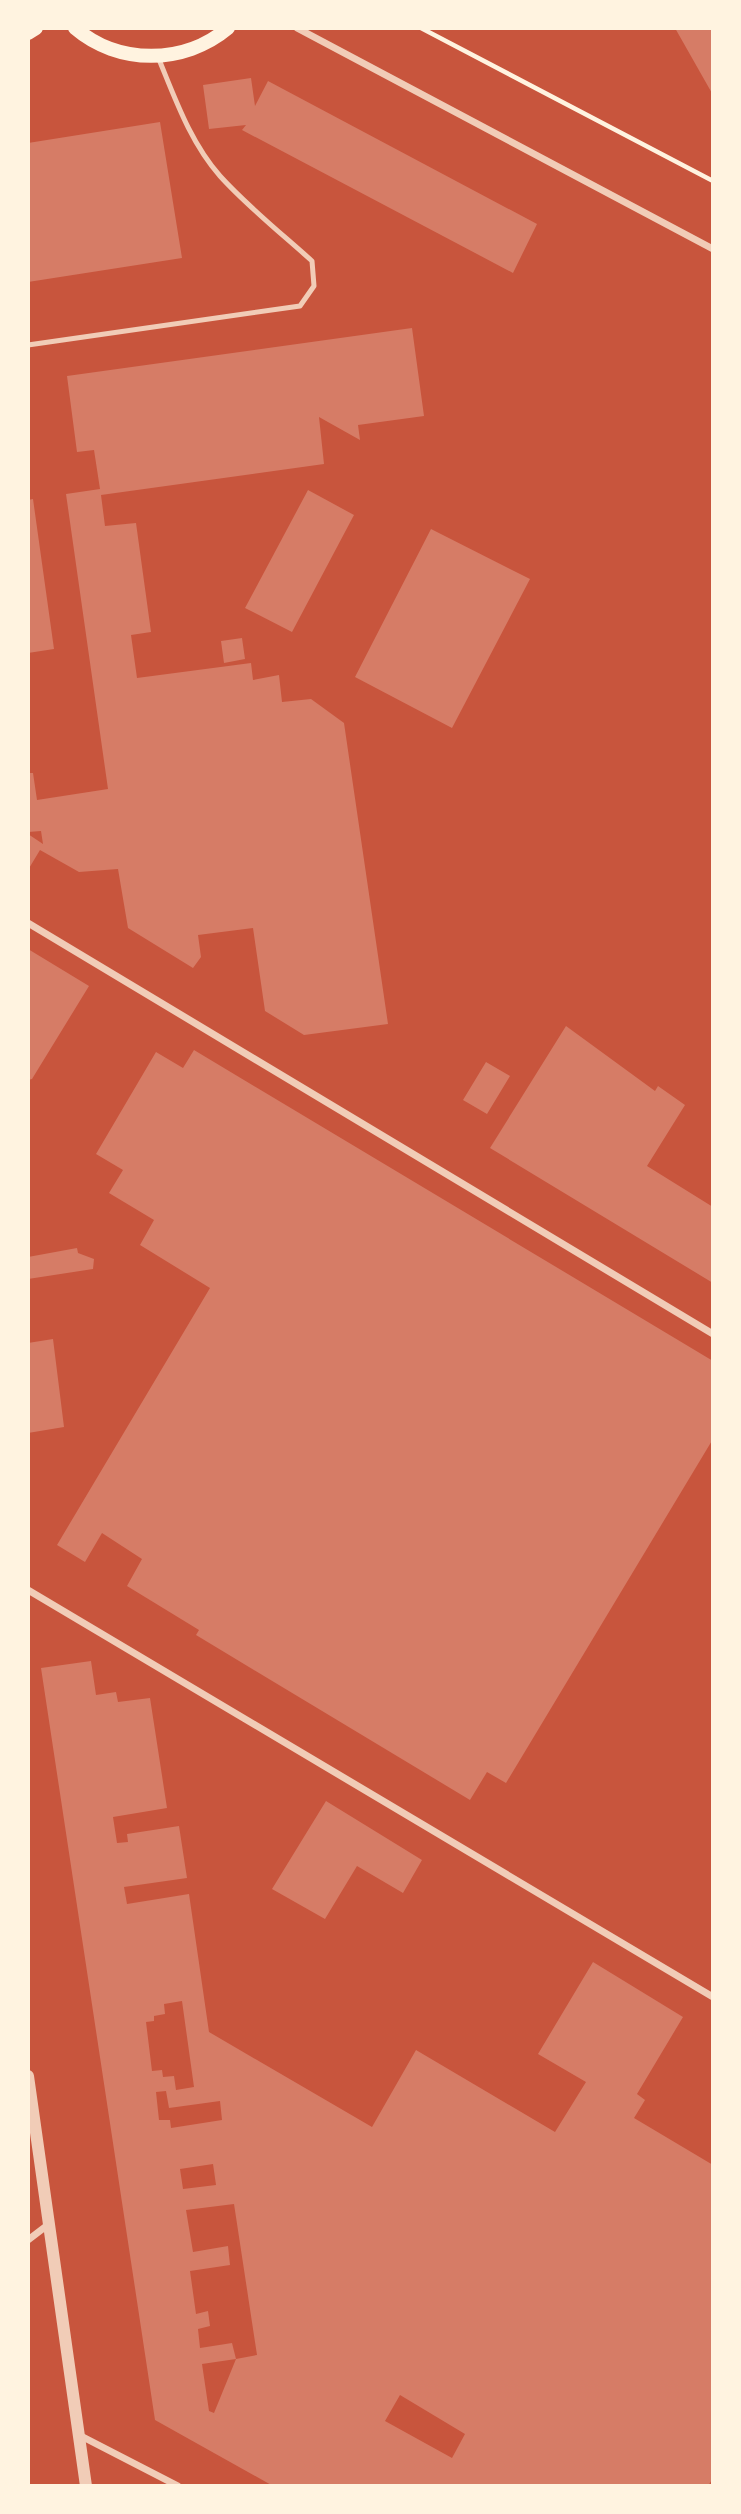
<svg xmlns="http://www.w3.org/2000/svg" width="741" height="2514" font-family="Karla,sans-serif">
<rect width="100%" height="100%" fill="#c8553d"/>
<path fill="#d67c66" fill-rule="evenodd" d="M675 28H713V95Z
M251 78 255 106 268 81 537 224 513 273 242 130 246 125 209 129 203 85Z
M160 122 182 258 28 282V143Z
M412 328 424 416 358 425 360 440 319 417 324 464 101 495 105 526 136 523 151 632 131 635 137 678 251 663 253 680 279 675 282 702 311 699 344 723 388 1024 304 1035 265 1011 253 928 198 935 201 957 193 968 128 928 118 869 79 872 40 850 28 870V834L43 844 41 831 28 832V773H33L37 800 108 789 66 494 100 489 94 450 77 452 67 376Z
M308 490 354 515 292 632 245 608Z
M33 499 54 649 28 653V500Z
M431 529 530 579 452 728 355 677Z
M242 638 245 659 224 663 221 641Z
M28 949 89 986 32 1079 28 1080Z
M566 1026 655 1091 658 1086 685 1105 647 1166 713 1207V1283L490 1148Z
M194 1050 713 1361V1439L506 1783 487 1772 470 1800 196 1635 199 1630 127 1586 142 1559 102 1533 85 1562 57 1545 210 1288 140 1245 154 1220 109 1193 123 1170 96 1154 156 1052 183 1068Z
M486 1062 510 1076 487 1114 463 1100Z
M77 1248 78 1253 94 1259 93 1269 28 1279V1257Z
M53 1339 64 1427 28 1433V1343Z
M91 1661 96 1695 116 1692 118 1702 150 1698 167 1808 113 1817 117 1843 128 1842 127 1834 179 1826 187 1878 124 1887 127 1904 189 1894 209 2032 372 2127 416 2050 555 2132 586 2082 538 2054 593 1962 683 2017 637 2094 645 2100 634 2118 713 2165V2478L708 2486H273L155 2420 41 1668ZM182 2001 194 2087 176 2090 174 2076 163 2077 162 2070 152 2071 146 2022 154 2021V2016L165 2014 164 2004ZM166 2091 169 2108 220 2101 222 2120 171 2128 170 2120H159L156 2092ZM213 2164 216 2185 183 2189 180 2169ZM234 2204 257 2355 236 2359 214 2413 209 2411 202 2364 236 2359 232 2343 200 2348 198 2329 210 2326 208 2311 196 2314 190 2271 230 2265 228 2246 193 2252 186 2210ZM400 2395 465 2434 452 2458 385 2421Z
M326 1801 422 1860 403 1893 357 1866 325 1919 272 1889Z"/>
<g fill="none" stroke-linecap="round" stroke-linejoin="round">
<path stroke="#fff3e0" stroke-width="4.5" d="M421 28 713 181"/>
<path stroke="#f1ccb7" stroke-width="5" d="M28 345 300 306 314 286 312 261C282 234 247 206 220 176 190 142 175 98 158 57"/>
<path stroke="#f1ccb7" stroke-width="7" d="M297 28 713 249
M28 923 713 1334
M28 1590 713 1997
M28 2240 49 2224
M79 2435 178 2486"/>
<path stroke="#f1ccb7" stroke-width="12" d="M28 2076 86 2486"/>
<path stroke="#fff3e0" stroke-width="14" d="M75 28C118 65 184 65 228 28
M28 33 36 28"/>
</g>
<rect width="741" height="2514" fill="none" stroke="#fff3e0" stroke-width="60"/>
</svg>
